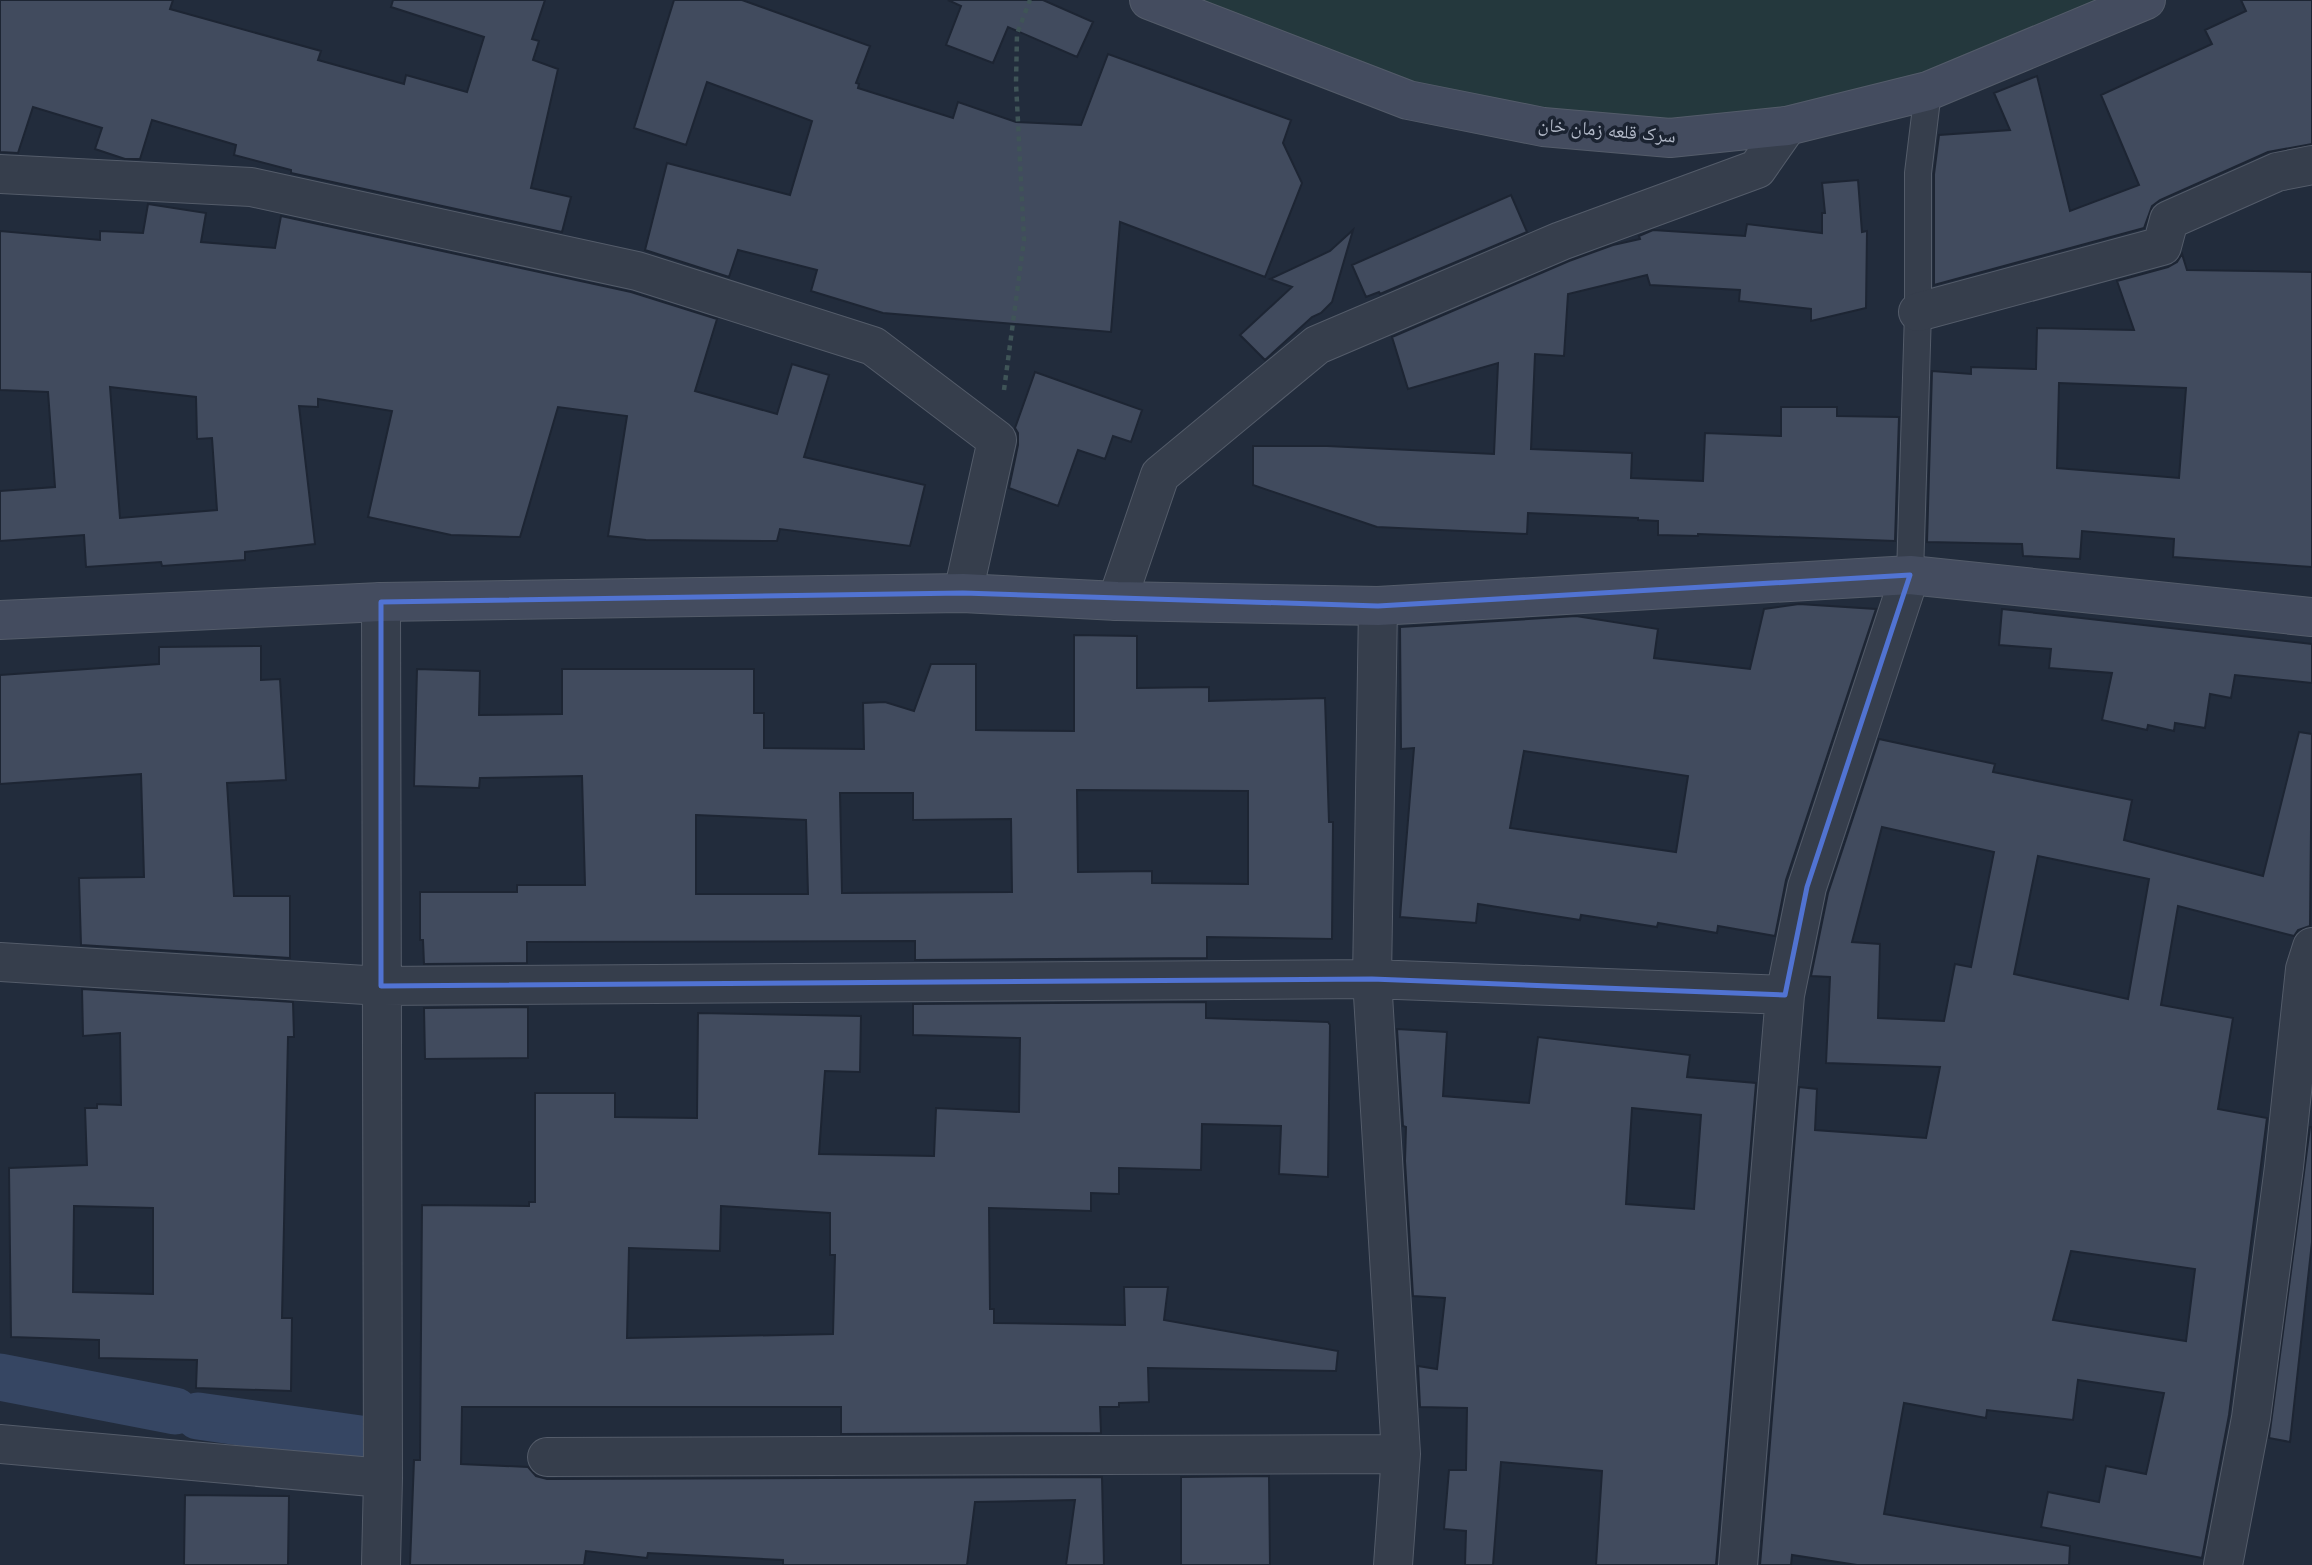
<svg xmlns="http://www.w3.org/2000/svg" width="2312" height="1565" font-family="Poppins,'Noto Naskh Arabic',sans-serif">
<rect width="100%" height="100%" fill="#222c3c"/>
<path fill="#24383d" d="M1149 0H2146L1787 126 1543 127Z"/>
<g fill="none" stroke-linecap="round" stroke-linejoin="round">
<path stroke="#364663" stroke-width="47" d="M0 1377 175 1411
M198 1416 360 1439"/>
</g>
<path fill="#414b5e" stroke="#1d2533" stroke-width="2" fill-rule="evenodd" d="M0 0H173L170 9 321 51 318 60 404 84 406 75 467 92 484 37 391 7 393 0H545L532 39 539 41 533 60 558 69 531 188 571 197 562 232 291 173V170L234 155 236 145 152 120 140 159H125L95 149 102 128 33 107 18 153 0 152Z
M674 0H742L870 46 856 83 859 84 858 88 953 118 958 102 1016 122 1081 125 1108 54 1291 120 1283 143 1302 183 1265 277 1120 222 1111 332 883 313 811 291 817 270 738 250 729 277 645 250 667 163 790 195 812 121 707 82 686 145 634 128Z
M948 0H1043L1093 22 1077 57 1008 27 993 63 946 45 961 6Z
M2241 0H2312V144L2268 152 2160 200 2152 206 2144 228 1934 285V174L1939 135 2010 130 1994 93 2037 76 2070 211 2139 185 2101 95 2212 44 2205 30 2246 11Z
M1858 180 1862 232 1867 231 1866 308 1811 321V309L1739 301 1740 290 1650 285 1647 275 1568 294 1564 356 1535 354 1531 449 1632 453 1631 478 1703 481 1705 433 1781 436V407H1837V416L1899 417 1895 541 1698 534V536L1658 535V521L1638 520V518L1528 513 1527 534 1377 527 1253 485V446H1327L1494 454 1498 363 1408 389 1392 337 1569 261 1613 245 1640 239 1639 236 1653 230 1745 236 1747 224 1822 233V213H1825L1822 183Z
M1511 195 1527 232 1380 294 1379 292 1366 297 1352 265Z
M148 204 206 213 201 242 275 248 281 216 631 292 717 319 695 391 777 414 792 364 829 375 804 457 925 485 910 546 780 529 777 541 646 540 608 536 627 416 558 407 520 537 451 535 368 517 392 411 318 399V407L299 406 315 544 245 552V560L162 566 161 562 86 567 84 535 0 541V491L55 487 48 392 0 390V231L100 240V231L143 233ZM110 387 196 397 197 439 212 438 217 510 120 518Z
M1353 230 1332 302 1321 313 1312 317 1265 360 1240 335 1292 287 1270 279 1330 251Z
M2182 254 2187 270 2312 272V567L2173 557 2174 539 2082 531 2080 559 2023 556 2022 544 1927 542 1932 371 1971 374V367L2036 369 2037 328 2134 330 2117 281 2168 267 2177 262ZM2059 383 2186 388 2179 478 2057 468Z
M1035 372 1142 410 1131 442 1113 436 1105 459 1078 450 1058 506 1009 488 1018 445V433L1015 428Z
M1799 604 1876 609 1786 880 1775 936 1718 926 1717 933 1658 923 1657 927 1581 915 1580 920 1478 904 1476 923 1400 917 1414 748 1401 749 1400 627 1576 616 1658 629 1654 658 1750 669 1764 609ZM1524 751 1688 776 1676 852 1510 828Z
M2002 609 2312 644V683L2235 675 2231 698 2210 694 2205 728 2175 723 2174 731 2148 725 2147 730 2102 720 2112 673 2049 668 2051 649 1999 645Z
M1074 635 1137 636V688L1209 687V701L1325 698 1329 822H1333L1332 939 1207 937V958L915 960V941L527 942V963L424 964 423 940H420V892H517V885H585L582 776 480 778 479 788 414 786 417 669 480 671 479 715 562 714V669H754V713H764V748L864 749 863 703 885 702 914 711 931 664H976V730L1074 731ZM1077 790 1248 791V884L1152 883V871L1078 872ZM840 793H913V820L1011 819 1012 892 842 893ZM696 815 806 820 808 894H696Z
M261 646V680L280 679 286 780 227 783 234 896H290V958L81 945 79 878 144 877 141 774 0 784V675L159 664V647Z
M2299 732 2312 734 2310 926 2298 930 2294 936 2178 906 2161 1005 2233 1018 2218 1109 2267 1118 2229 1415 2202 1558 2041 1527 2048 1492 2099 1502 2106 1466 2146 1474 2164 1393 2078 1380 2073 1420 1987 1410 1986 1418 1904 1403 1884 1514 2070 1546 2069 1565H1857L1792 1555 1791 1565H1760L1799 1087 1817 1089 1815 1130 1926 1138 1940 1067 1826 1063 1830 977 1811 976 1828 893 1879 739 1995 764 1993 772 2132 800 2124 840 2263 876ZM1882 827 1994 852 1971 967 1955 964 1944 1021 1878 1018 1880 944 1852 942ZM2038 856 2149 879 2128 999 2014 974ZM2071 1251 2195 1269 2186 1341 2053 1320Z
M82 989 293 1002 294 1037H288L282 1318H292L291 1391 196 1388 197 1360 99 1358V1340L11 1337 9 1168 87 1165 85 1108H97V1104L121 1105 120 1033 83 1036ZM74 1206 153 1208V1294L73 1292Z
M1206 1002V1018L1328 1022 1330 1025 1328 1177 1279 1174 1281 1126 1202 1124 1201 1170 1119 1168V1194L1091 1193V1211L989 1208 990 1309H994V1323L1125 1325 1124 1287H1168L1164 1320 1338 1351 1336 1371 1148 1368 1149 1402 1119 1403V1407H1100L1101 1433 841 1434V1407H462L461 1464 528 1467 536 1476 547 1479 1102 1477 1104 1565H1066L1075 1500 975 1502 967 1565H783V1560L648 1553 647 1558 586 1551 584 1565H410L414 1460H420L422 1205 529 1206V1202H535V1093H615V1117L697 1118 698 1013 861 1016 860 1072 825 1071 819 1154 934 1156 936 1108 1019 1112 1020 1038 913 1035V1004ZM721 1206 830 1213V1255H835L833 1334 627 1338 629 1248 720 1251Z
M528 1007V1058L425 1059 424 1008Z
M1397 1029 1447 1032 1443 1096 1529 1103 1538 1037 1690 1055 1687 1077 1756 1083 1716 1565H1596L1602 1471 1501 1462 1493 1565H1465L1466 1531 1444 1529 1449 1470H1466L1467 1408 1420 1407 1418 1366 1437 1369 1445 1298 1413 1296 1405 1161 1406 1127 1403 1126ZM1632 1108 1701 1115 1694 1209 1626 1204Z
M2310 1127H2312V1242L2290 1442 2269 1438Z
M1269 1476 1270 1565H1181V1477Z
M185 1495 289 1496 288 1565H184Z"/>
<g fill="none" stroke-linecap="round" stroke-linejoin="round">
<defs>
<path id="lane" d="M1910 575 1918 312V173L1928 91"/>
<path id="street" d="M0 174 251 187 637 271 873 346 997 440 963 593
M1918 312 2162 246 2169 220 2277 172 2312 165
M1117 601 1160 475 1317 345 1561 241 1757 169 1787 126
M1378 606 1372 979 1401 1454 1393 1565
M0 962 381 986 1372 979 1785 995
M0 1444 383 1478
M547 1457 1401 1454
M381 1565 383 1478 381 602
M1738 1565 1785 995 1807 887 1910 575
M2223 1565 2251 1418 2284 1167 2305 969 2312 947"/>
<path id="secondary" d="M1149 0 1408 100 1543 127 1670 138 1787 126 1928 91 2146 0
M0 620 381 602 963 593 1117 601 1378 606 1910 575 2312 617"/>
</defs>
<use href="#lane" stroke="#545c6a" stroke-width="28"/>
<use href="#street" stroke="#545c6a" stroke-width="40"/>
<use href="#secondary" stroke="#545c6a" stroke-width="40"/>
<path stroke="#3f5457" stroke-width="4.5" stroke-dasharray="5 5" stroke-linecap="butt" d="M1004 390 1024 240 1016 83 1017 34 1030 0"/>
<use href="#lane" stroke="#363e4c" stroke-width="26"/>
<use href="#street" stroke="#363e4c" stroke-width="38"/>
<use href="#secondary" stroke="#444c5f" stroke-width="38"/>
</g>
<path fill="none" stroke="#5173d2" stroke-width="5" stroke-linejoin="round" d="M1910 575 1807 887 1785 995 1372 979 381 986V602L963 593 1378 606Z"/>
<g text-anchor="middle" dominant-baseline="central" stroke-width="7" stroke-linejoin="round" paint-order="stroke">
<g font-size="19" fill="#b2b9c8" stroke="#1b2331">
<text transform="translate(1607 130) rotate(5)">سرک قلعه زمان خان</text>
</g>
</g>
</svg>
